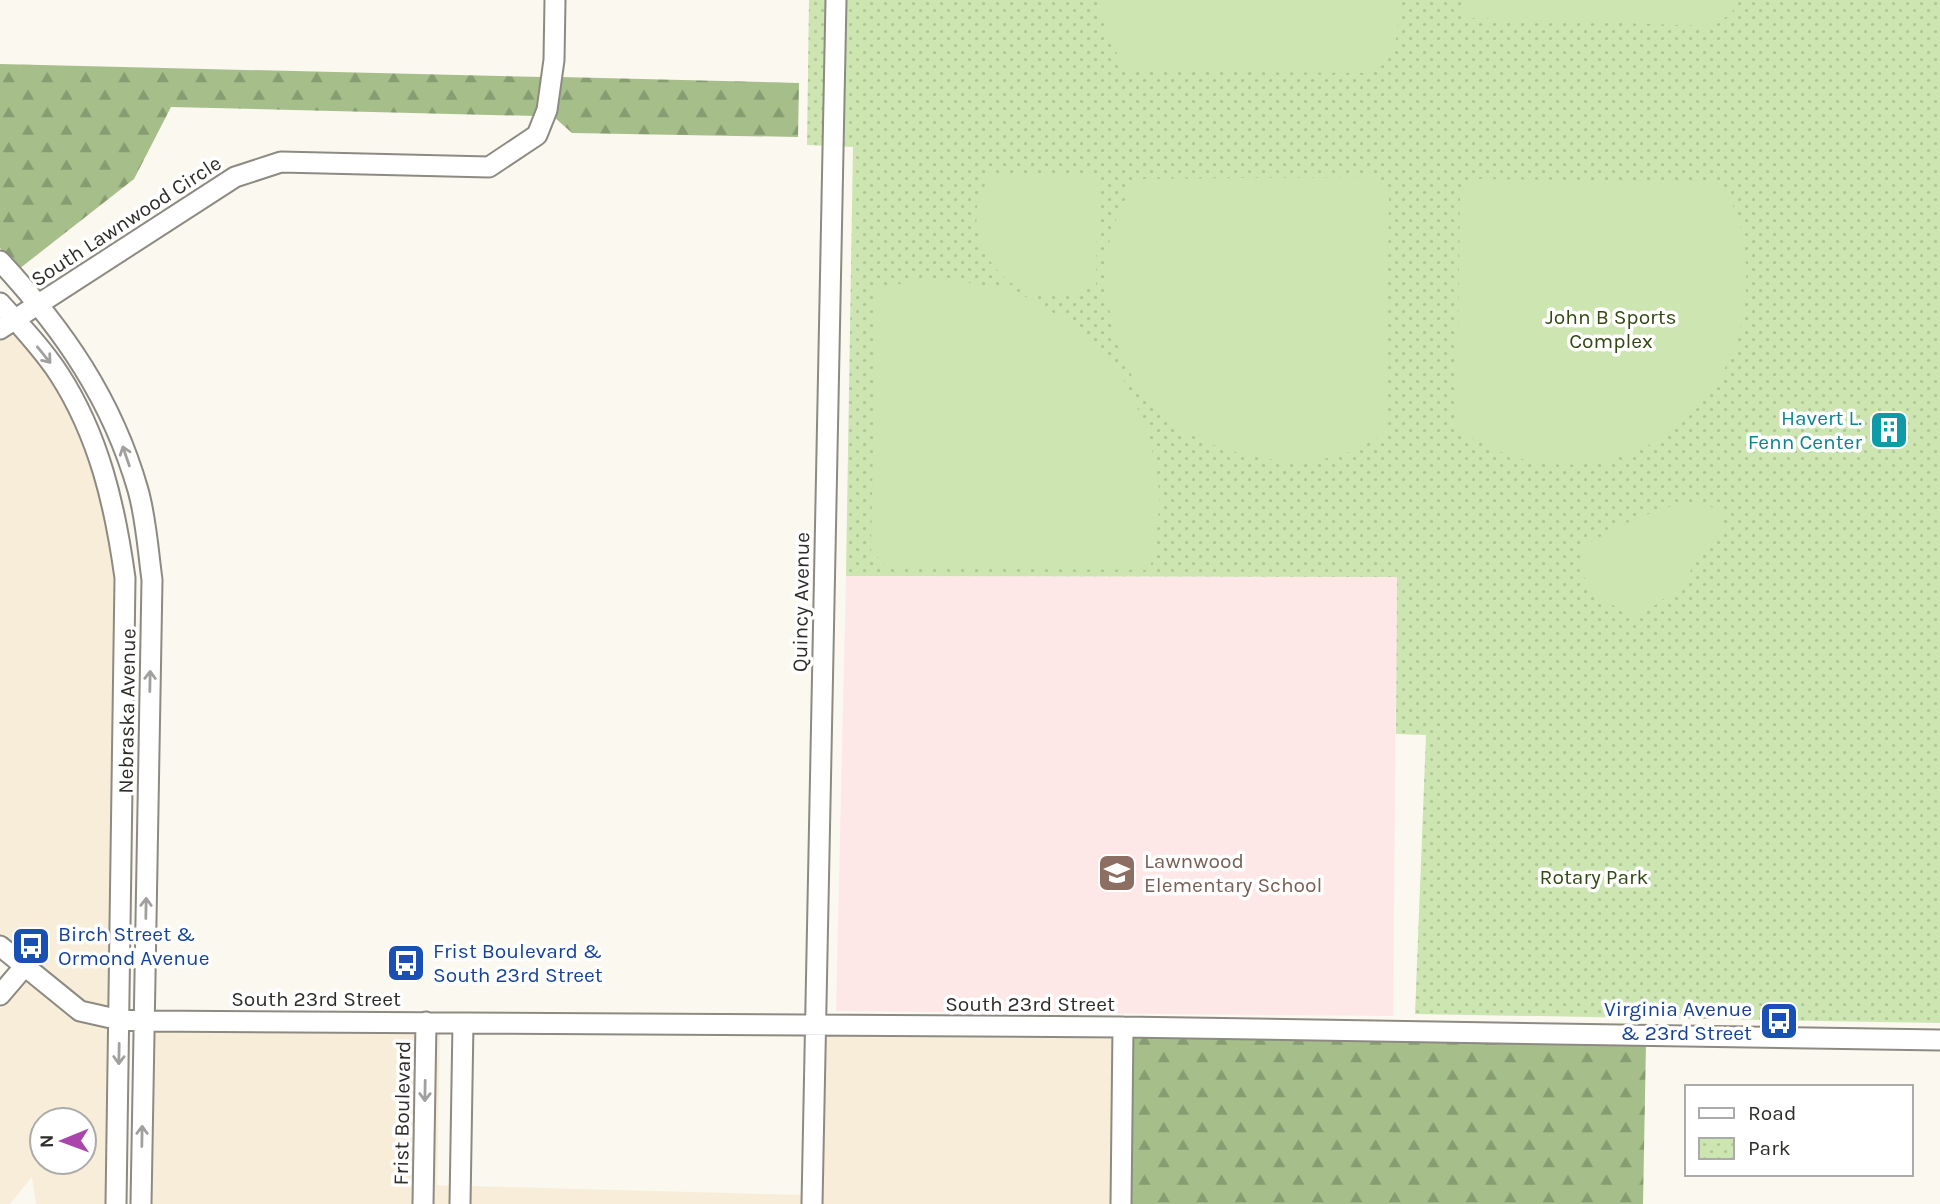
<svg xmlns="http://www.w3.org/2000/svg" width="1940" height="1204" font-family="Karla,sans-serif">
<defs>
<pattern id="forest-firs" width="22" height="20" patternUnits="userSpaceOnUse" patternTransform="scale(1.75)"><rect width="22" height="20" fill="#a6bf8a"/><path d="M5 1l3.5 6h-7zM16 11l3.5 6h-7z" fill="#889c71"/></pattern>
<pattern id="park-dots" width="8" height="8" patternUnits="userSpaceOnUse" patternTransform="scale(1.75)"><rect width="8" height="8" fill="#cce5b1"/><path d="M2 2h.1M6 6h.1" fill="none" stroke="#b0c598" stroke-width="1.8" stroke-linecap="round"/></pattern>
</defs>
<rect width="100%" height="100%" fill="#fbf8f0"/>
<path fill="#f8edd8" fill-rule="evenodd" d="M12 331 50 377 88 448 103 500 116 578 111 1009 85 1003 30 961 0 935V339Z
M25 979 75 1017 110 1026 107 1204H36L32 1177 10 1204H0V1009ZM42 1120H84V1162H42Z
M152 1029 417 1030 413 1204H150Z
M440 1030 437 1185 451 1186V1204H432L435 1031Z
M825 1034 1114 1035 1111 1204H821Z
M469 1186 803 1195V1204H469Z"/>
<path fill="#fee8e7" d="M846 576 1397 577 1393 1016 836 1011Z"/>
<path fill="url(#forest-firs)" d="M0 64 542 77 535 116 171 107 134 179 19 269 0 248Z
M561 77 799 83 798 137 572 133 554 117Z
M1133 1035 1646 1043 1643 1204H1130Z"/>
<path fill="url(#park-dots)" d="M809 0H1940V1023L1415 1014 1426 735 1396 734 1397 577 846 576 853 147 807 145Z"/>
<path fill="#cce5b1" d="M1097 0H1398C1398 20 1400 46 1385 63 1381 68 1371 70 1364 73L1128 71 1114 49Z
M1460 0H1740L1730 15 1709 26 1468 18Z
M1093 176 1098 181 1096 286C1077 294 1048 301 1028 292 992 278 970 238 978 201 980 193 986 184 989 177Z
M1377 177 1389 193 1386 434C1370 441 1354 452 1337 456 1304 464 1275 462 1242 454 1214 447 1168 428 1150 404 1116 361 1100 297 1109 243 1114 220 1125 199 1136 179Z
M1476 179 1715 181C1720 188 1727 195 1731 202 1745 228 1747 262 1746 290 1740 400 1646 481 1535 462 1507 457 1481 444 1457 429L1460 192Z
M934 278 1004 288 1031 299 1062 318 1090 340 1119 370 1148 430 1156 470 1160 496 1157 531 1150 570 888 568 871 550 876 288Z
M1681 503 1718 508 1723 522 1721 536 1705 547 1682 585 1642 615H1627L1598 595 1580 572 1581 557 1585 545 1634 519Z"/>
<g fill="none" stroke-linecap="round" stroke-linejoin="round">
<defs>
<path id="minor" d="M0 261C63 329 112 399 138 490 146 518 148 550 152 580L141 1204
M0 303C20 325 42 348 59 374 99 436 115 505 125 578L116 1204
M0 329 235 177 281 162 489 167 537 135 547 110 554 60 555 0
M0 946 80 1011 120 1020 143 1021 1123 1027 1940 1040
M0 995 24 967
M423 1204 426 1022
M460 1204 463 1023
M812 1204 836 0
M1121 1204 1123 1027"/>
</defs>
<use href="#minor" stroke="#8c8a82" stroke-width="23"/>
<use href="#minor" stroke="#fff" stroke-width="19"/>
</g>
<defs><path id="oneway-shaft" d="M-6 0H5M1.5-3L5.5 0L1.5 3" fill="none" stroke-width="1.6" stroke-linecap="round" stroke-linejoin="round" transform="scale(1.75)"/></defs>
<g stroke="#a1a09f">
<use href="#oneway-shaft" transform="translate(44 355) rotate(51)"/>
<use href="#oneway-shaft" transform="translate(126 456) rotate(-109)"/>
<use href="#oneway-shaft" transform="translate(150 681) rotate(-89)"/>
<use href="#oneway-shaft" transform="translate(146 908) rotate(-89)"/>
<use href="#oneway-shaft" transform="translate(119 1054) rotate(91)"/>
<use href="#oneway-shaft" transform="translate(425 1091) rotate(91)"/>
<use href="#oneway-shaft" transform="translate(142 1136) rotate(-89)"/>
</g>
<defs>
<symbol id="building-square" viewBox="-11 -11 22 22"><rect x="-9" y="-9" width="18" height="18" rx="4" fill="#0f9aa8" stroke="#fff"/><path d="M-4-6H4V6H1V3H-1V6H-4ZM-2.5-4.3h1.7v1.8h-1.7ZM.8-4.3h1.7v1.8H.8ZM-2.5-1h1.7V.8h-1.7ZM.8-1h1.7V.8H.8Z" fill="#fff"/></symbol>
<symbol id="school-square" viewBox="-11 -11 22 22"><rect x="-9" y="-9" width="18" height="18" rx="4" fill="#8d6e63" stroke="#fff"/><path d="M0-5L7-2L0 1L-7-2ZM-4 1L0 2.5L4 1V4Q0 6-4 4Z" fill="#fff"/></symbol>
<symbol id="bus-square" viewBox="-11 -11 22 22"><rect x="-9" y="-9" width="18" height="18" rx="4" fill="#1a4fb4" stroke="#fff"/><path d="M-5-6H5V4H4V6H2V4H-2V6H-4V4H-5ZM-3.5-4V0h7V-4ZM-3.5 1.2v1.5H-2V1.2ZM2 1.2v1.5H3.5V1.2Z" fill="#fff"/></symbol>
</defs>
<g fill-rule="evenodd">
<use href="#building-square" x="1867" y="408" width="44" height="44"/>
<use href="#school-square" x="1095" y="851" width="44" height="44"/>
<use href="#bus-square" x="9" y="924" width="44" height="44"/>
<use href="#bus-square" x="384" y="941" width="44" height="44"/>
<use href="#bus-square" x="1757" y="999" width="44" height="44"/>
</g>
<g text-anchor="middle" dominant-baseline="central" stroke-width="7" stroke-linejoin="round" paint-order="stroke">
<g font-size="21" fill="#2e2d2a" stroke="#fff">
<text transform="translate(126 221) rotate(-33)">South Lawnwood Circle</text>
<text transform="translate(801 602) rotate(-89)">Quincy Avenue</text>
<text transform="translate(127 711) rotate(-89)">Nebraska Avenue</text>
<text x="316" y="999">South 23rd Street</text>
<text x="1030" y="1004">South 23rd Street</text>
<text transform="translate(402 1113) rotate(-89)">Frist Boulevard</text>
</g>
<g font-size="21" fill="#334911" stroke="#fff">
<text x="1611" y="317">John B Sports<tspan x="1611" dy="24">Complex</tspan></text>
<text x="1594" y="877">Rotary Park</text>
</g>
<g font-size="21" fill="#0d838f" stroke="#fff" text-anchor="end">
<text x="1862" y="418">Havert L.<tspan x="1862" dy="24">Fenn Center</tspan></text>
</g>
<g font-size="21" fill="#785e54" stroke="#fff" text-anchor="start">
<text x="1144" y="861">Lawnwood<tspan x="1144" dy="24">Elementary School</tspan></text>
</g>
<g font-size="21" fill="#164399" stroke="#fff" text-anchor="start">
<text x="58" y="934">Birch Street &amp;<tspan x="58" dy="24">Ormond Avenue</tspan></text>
<text x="433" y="951">Frist Boulevard &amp;<tspan x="433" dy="24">South 23rd Street</tspan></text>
<text x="1752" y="1009" text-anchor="end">Virginia Avenue<tspan x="1752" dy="24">&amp; 23rd Street</tspan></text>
</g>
</g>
<rect x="1685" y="1085" width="228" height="91" fill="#ffffff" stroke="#ababaa" stroke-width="2"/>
<rect x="1699" y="1108" width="35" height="10" fill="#ffffff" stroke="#ababaa" stroke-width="2"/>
<text x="1748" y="1120" font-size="21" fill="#2e2d2a">Road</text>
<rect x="1699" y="1138" width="35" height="21" fill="url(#park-dots)" stroke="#ababaa" stroke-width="2"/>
<text x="1748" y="1155" font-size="21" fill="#2e2d2a">Park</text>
<g transform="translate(63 1141) rotate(269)"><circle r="33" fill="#ffffff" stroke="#ababaa" stroke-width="2"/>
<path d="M0-5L12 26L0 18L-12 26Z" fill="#a945ab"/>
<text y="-10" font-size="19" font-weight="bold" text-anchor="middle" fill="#2e2d2a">N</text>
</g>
</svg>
